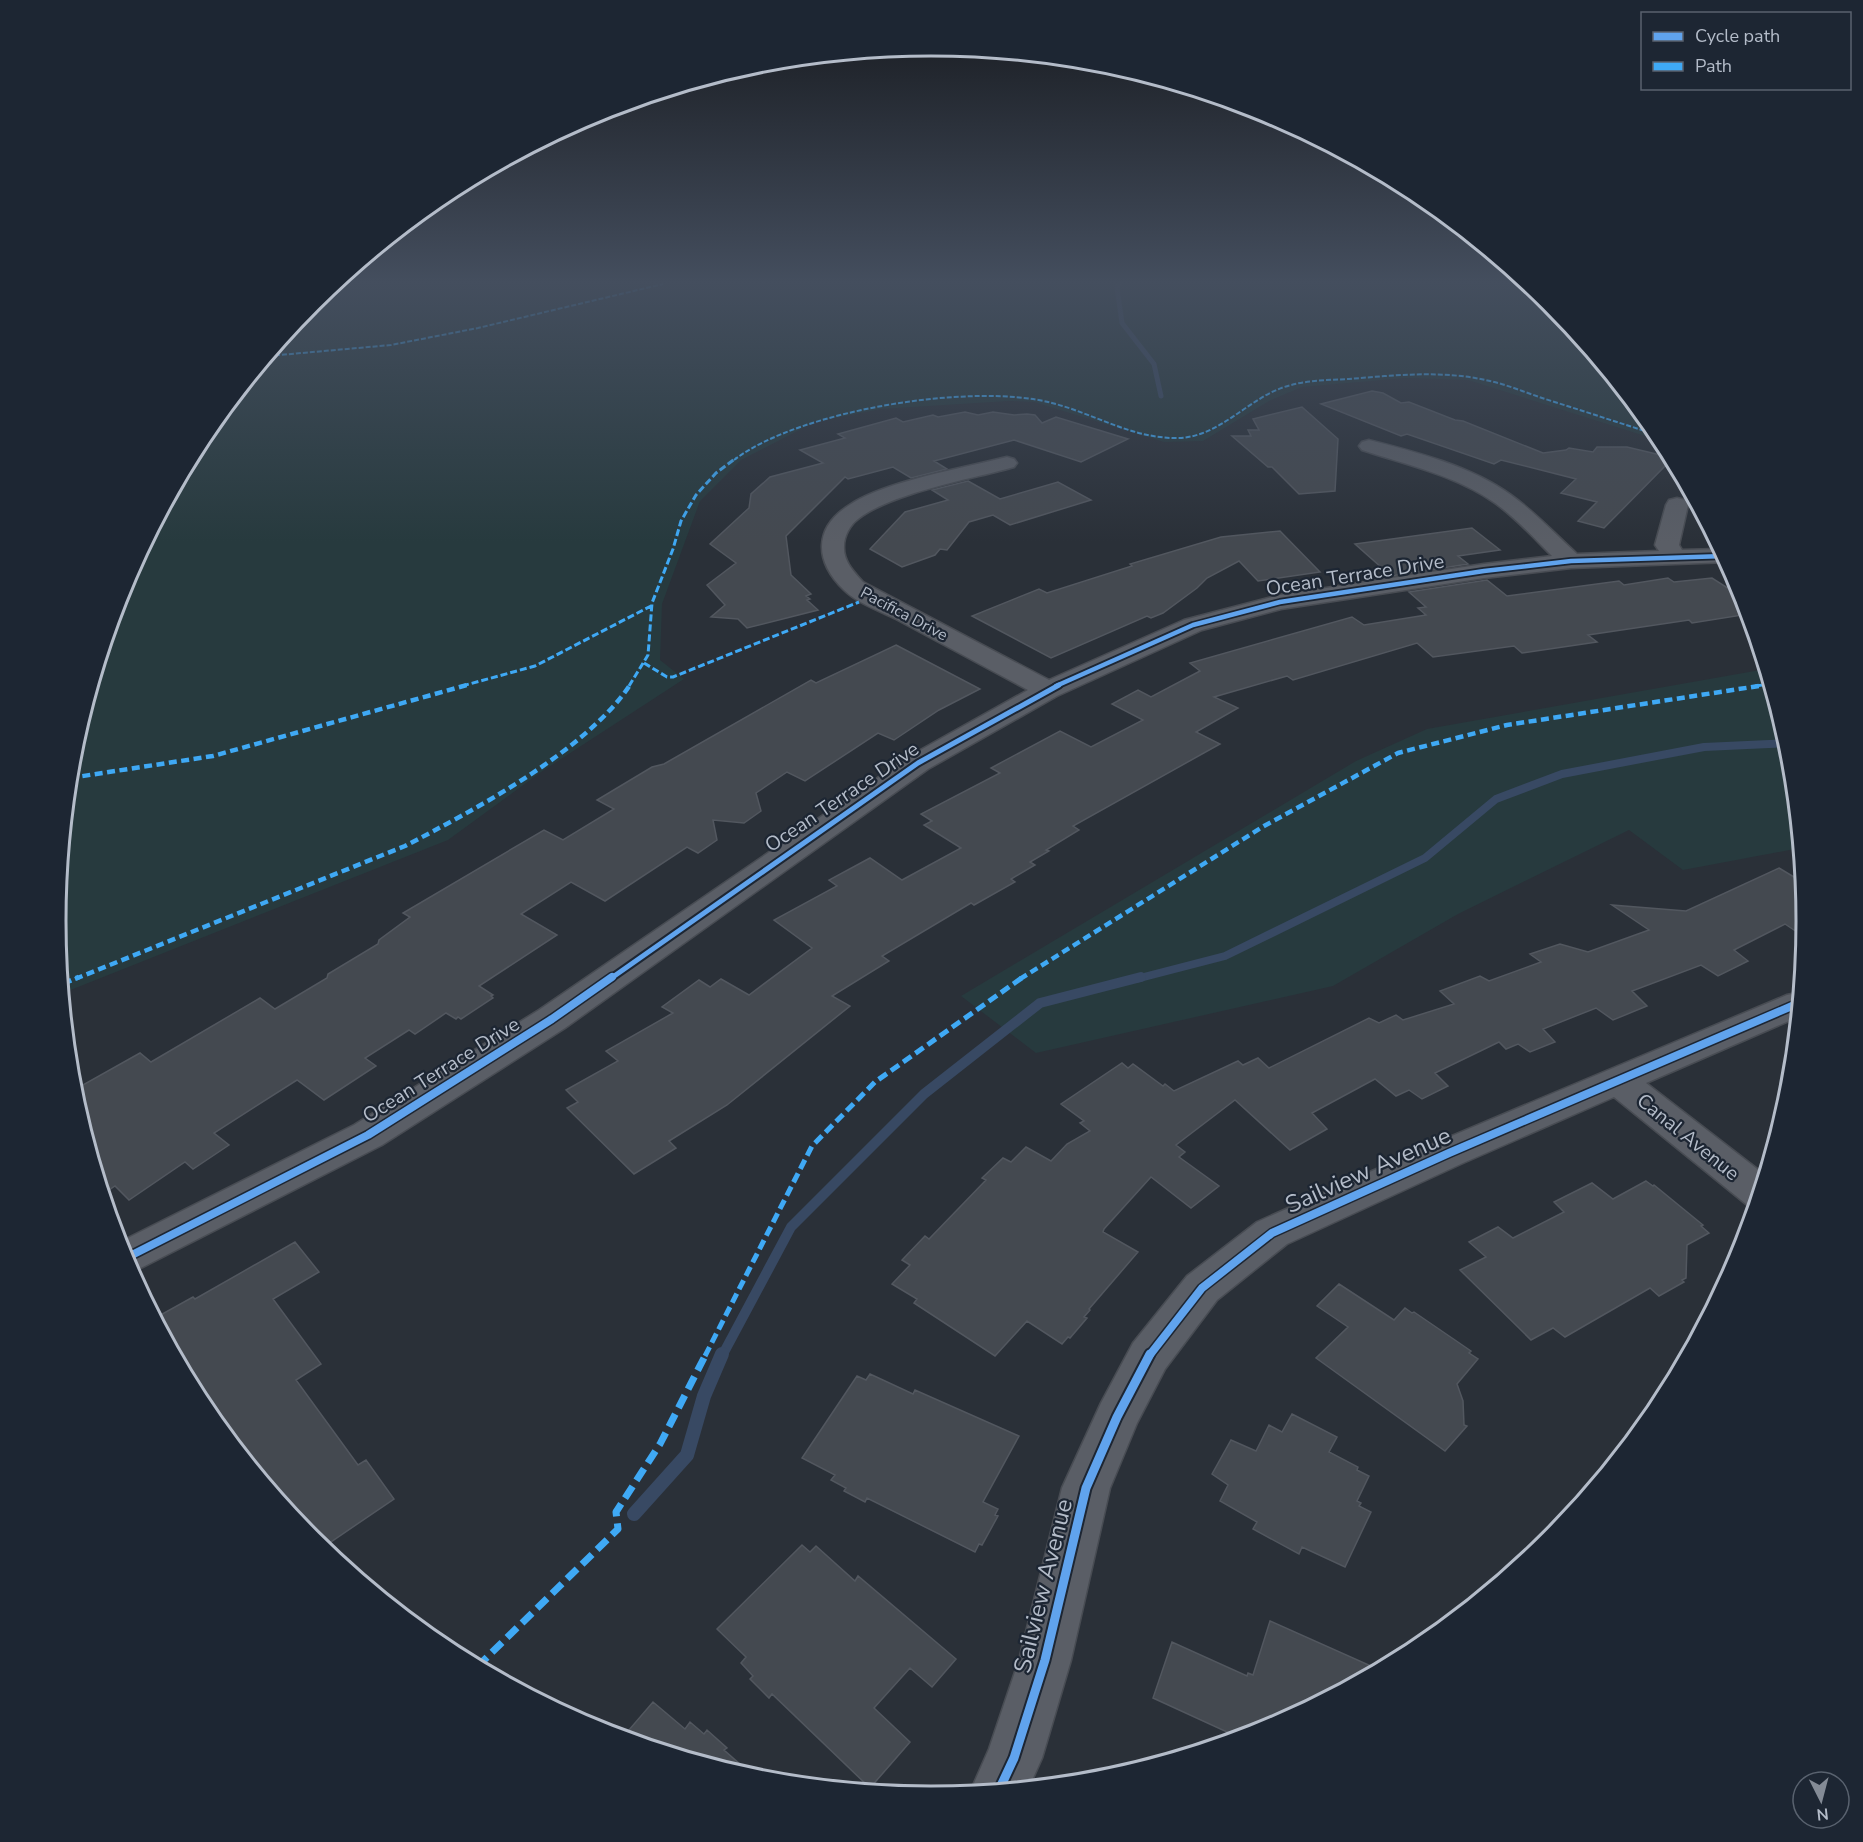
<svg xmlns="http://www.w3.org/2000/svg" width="1863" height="1842" font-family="'Nunito Sans',sans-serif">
<rect width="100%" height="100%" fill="#2a3038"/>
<path fill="#273a3e" d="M334 284H1529L1551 302 1664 442 1468 380 1406 378 1302 387 1269 401 1203 441 1164 442 1034 402 1009 401 881 409 815 422 741 460 700 501 662 604 660 660 684 679 541 772 448 840 63 993 56 921 72 750 122 585 203 434 312 301Z
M1766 669 1791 750 1800 848 1683 870 1629 830 1458 914 1333 986 1036 1053 961 996 1356 761 1427 729Z"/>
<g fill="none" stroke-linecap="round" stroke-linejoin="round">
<path stroke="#384963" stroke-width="5" d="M1119 284 1117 288 1122 323 1154 364 1161 396"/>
<path stroke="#384963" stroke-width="8" d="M1136 979 1225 956 1425 858 1496 799 1562 774 1704 747 1788 743"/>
<path stroke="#384963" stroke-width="10" d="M722 1356 791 1227 924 1094 1040 1003 1141 977"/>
<path stroke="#384963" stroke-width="14" d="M634 1514 687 1455 704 1396 722 1354"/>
</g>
<path fill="#444950" stroke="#52575f" stroke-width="1.5" d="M1372 391 1383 393 1401 403 1409 402 1455 420 1463 421 1543 453 1566 450 1569 448 1593 452 1597 447H1627L1673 458 1604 528 1578 521 1597 502 1561 493 1576 479 1501 460 1494 464 1407 434 1401 436 1321 404Z
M1302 407 1338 439 1335 491 1299 494 1272 467H1268L1232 436H1251L1248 430H1259L1253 419Z
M965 412 978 415 993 412 1014 415 1027 414 1035 415 1042 423 1056 417 1128 439 1081 462 1014 440 934 461 947 469 911 478 893 467 848 479 845 477 786 536 791 575 811 594 806 596 810 599 807 600 818 610 747 628 738 619 711 617 725 605 707 585 736 563 710 544 749 508 751 494 770 477 823 463 800 450 845 438 838 434 896 418 903 422 933 415 938 417Z
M968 481 1000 499 1058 482 1091 500 1010 525 993 515 969 522 947 550 940 549 935 555 902 567 870 549 905 512 948 500 932 490Z
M1472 528 1500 550 1458 556 1468 564 1391 576 1355 544Z
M1280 531 1320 572 1258 581 1239 561 1207 578 1197 588 1163 613 1151 618 1147 616 1051 658 972 616 1039 589 1047 593 1132 566 1130 564 1221 537Z
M1668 578 1674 582 1712 578 1745 599 1749 614 1692 623 1689 620 1588 635 1597 642 1522 653 1514 646 1433 657 1417 643 1293 680 1287 676 1214 697 1238 708 1196 732 1220 744 1073 826 1079 830 1046 850 1049 851 1030 862 1035 865 1011 879 1015 882 974 905 971 903 882 956 889 961 832 996 850 1006 727 1105 669 1141 676 1148 634 1174 567 1108 578 1102 566 1090 618 1061 606 1051 673 1013 662 1007 699 980 710 987 721 979 749 995 812 948 774 920 837 886 829 880 870 858 902 880 961 848 924 825 932 821 921 814 1000 773 991 768 1060 731 1091 747 1143 720 1112 704 1138 690 1151 697 1200 671 1190 663 1352 617 1364 625 1426 615 1418 608 1426 607 1409 592 1487 580 1507 596 1619 581 1624 585Z
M896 645 980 689 939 710 894 740 878 733 805 781 787 772 756 793 761 811 744 823 713 820 717 840 698 853 687 847 605 901 571 882 521 914 557 935 479 986 493 995 491 996 493 998 461 1019 458 1017 456 1019 446 1013 415 1034 409 1030 365 1058 376 1066 324 1100 297 1080 214 1133 229 1145 193 1169 185 1162 129 1200 115 1186 103 1194 72 1091 140 1053 151 1062 260 998 275 1009 327 978 328 974 378 944 379 940 410 917 403 913 544 830 563 840 614 809 597 800 652 767 664 764 811 680 816 683Z
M1779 868 1804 883 1808 921 1806 938 1785 924 1734 950 1748 961 1718 976 1701 965 1632 991 1647 1006 1613 1020 1596 1008 1543 1029 1555 1042 1530 1052 1518 1044 1506 1049 1499 1042 1435 1073 1448 1086 1422 1099 1409 1090 1396 1096 1375 1079 1312 1113 1327 1129 1290 1150 1235 1100 1176 1145 1185 1152 1179 1157 1219 1186 1191 1208 1151 1177 1104 1229 1103 1232 1138 1252 1089 1309 1090 1310 1084 1317 1087 1318 1070 1338 1068 1337 1062 1344 1027 1321 995 1356 914 1303 917 1299 892 1284 910 1265 902 1260 925 1236 929 1239 986 1180 982 1178 1003 1158 1011 1162 1026 1147 1051 1161 1067 1144 1090 1131 1080 1123 1084 1121 1061 1104 1122 1063 1128 1068 1133 1064 1163 1086 1165 1084 1174 1091 1238 1061 1243 1065 1258 1058 1269 1068 1369 1018 1379 1023 1396 1015 1403 1020 1454 1004 1440 991 1480 976 1489 981 1541 962 1530 954 1560 944 1588 952 1649 930 1612 905 1686 911Z
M1646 1181 1653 1186 1654 1185 1703 1225 1701 1226 1709 1233 1687 1245 1686 1278 1682 1280 1684 1282 1659 1296 1650 1288 1565 1337 1553 1328 1531 1340 1460 1270 1486 1257 1469 1242 1498 1227 1513 1238 1564 1212 1554 1202 1592 1183 1613 1199Z
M295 1242 319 1272 273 1299 321 1364 296 1380 358 1465 366 1460 394 1499 322 1548 312 1540 203 1407 155 1318 193 1297 195 1299Z
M1339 1284 1394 1320 1405 1308 1412 1313 1414 1312 1471 1351 1469 1353 1478 1359 1457 1384 1463 1401 1464 1425 1467 1426 1445 1451 1316 1358 1348 1327 1317 1306Z
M870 1374 913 1394 915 1390 1019 1436 983 1502 998 1509 995 1515 998 1516 982 1545 979 1544 975 1552 867 1498 865 1502 844 1491 846 1488 831 1480 835 1475 802 1458 857 1376 866 1380Z
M1292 1414 1337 1437 1329 1452 1358 1467 1357 1470 1369 1476 1357 1501 1361 1503 1359 1506 1371 1512 1345 1567 1302 1547 1299 1554 1253 1529 1257 1522 1220 1501 1228 1485 1212 1474 1231 1440 1256 1451 1269 1425 1282 1432Z
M802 1545 810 1552 816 1546 855 1581 858 1576 956 1659 932 1687 910 1668 874 1708 910 1742 870 1788 772 1694 769 1698 750 1679 753 1676 741 1663 746 1657 717 1629Z
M1270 1621 1380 1670 1266 1730 1240 1738 1153 1698 1172 1642 1247 1676 1248 1673 1253 1675Z
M653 1702 685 1729 690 1722 704 1734 707 1730 727 1748 724 1750 757 1779 622 1738Z"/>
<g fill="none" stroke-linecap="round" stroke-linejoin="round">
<defs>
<path id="minor" d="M1369 440C1416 452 1471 466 1511 495 1535 512 1555 534 1577 554L1659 551 1655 545 1666 505 1669 500 1677 498 1685 500 1688 505 1679 545 1682 550 1721 549 1728 562 1571 568 1484 578 1281 609 1202 630 1057 696 928 769 565 1028 382 1145 131 1273 118 1243 354 1125 539 1010 908 757 1028 690C984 666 940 643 896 619 880 611 857 603 844 590 814 561 813 527 851 504 887 481 963 468 1007 457L1014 459 1017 463 1014 467C972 479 891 493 858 519 850 525 844 536 844 546 843 561 854 572 863 582L1049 680 1184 620 1280 595 1484 564 1552 556C1534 538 1516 518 1495 503 1455 475 1407 465 1362 450L1359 446 1362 442Z
M1801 992 1798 1017 1646 1083 1765 1175 1756 1207 1746 1204 1614 1097 1463 1163 1287 1244 1217 1300 1165 1369 1137 1423 1110 1488 1071 1660 1042 1758 1029 1787 972 1793 971 1790 989 1749 1019 1660 1062 1488 1101 1403 1133 1343 1187 1276 1257 1222 1435 1143 1787 995Z"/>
</defs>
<use href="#minor" stroke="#484c53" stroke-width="3"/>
<use href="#minor" fill="#5a5e66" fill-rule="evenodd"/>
<path stroke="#3fa9f5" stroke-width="2" stroke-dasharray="5 2" stroke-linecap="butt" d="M268 356 391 345 478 328 663 284
M734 460C799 410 974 382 1052 403 1095 414 1133 439 1178 438 1222 437 1250 395 1291 385 1310 380 1330 380 1349 379 1396 375 1444 370 1490 381 1508 385 1527 393 1545 399 1584 411 1622 424 1661 436"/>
<path stroke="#3fa9f5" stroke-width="3" stroke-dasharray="7 3" stroke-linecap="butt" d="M644 663 667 677H673L859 602
M462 686 535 666 651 606
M629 686 648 655 652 603 673 549 681 521 696 495 716 473 736 458
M1755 686 1771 684"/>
<path stroke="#3fa9f5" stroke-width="4.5" stroke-dasharray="8 4.5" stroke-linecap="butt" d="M70 778 213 756 467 685
M75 979 405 846C474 810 586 751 630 685
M1020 979 1264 826 1398 753 1507 725 1765 685"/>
<path stroke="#3fa9f5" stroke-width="5" stroke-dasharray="10 5" stroke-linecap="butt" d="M62 984 79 977
M705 1356 812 1146 875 1082 1023 977"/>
<path stroke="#3fa9f5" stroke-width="7" stroke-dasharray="14 7" stroke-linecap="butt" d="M477 1667 618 1529 616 1512 660 1444 706 1354"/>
<defs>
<path id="cycleway-far3" d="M1056 686 1193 625 1280 602 1484 571 1571 561 1725 556"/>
<path id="cycleway-far2" d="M610 979 918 763 1059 685"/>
<path id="cycleway-far1" d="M124 1259 368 1135 552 1019 612 977
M1149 1356 1202 1288 1272 1233 1449 1153 1799 1003"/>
<path id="cycleway" d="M999 1790 1014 1758 1045 1660 1086 1488 1117 1417 1150 1354"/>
</defs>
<use href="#cycleway-far3" stroke="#1d2633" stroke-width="8"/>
<use href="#cycleway-far2" stroke="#1d2633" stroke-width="9"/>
<use href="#cycleway-far1" stroke="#1d2633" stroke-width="11"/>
<use href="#cycleway" stroke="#1d2633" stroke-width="13"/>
<use href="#cycleway-far3" stroke="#60a3ed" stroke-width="4.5"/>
<use href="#cycleway-far2" stroke="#60a3ed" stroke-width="5"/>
<use href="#cycleway-far1" stroke="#60a3ed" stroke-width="8"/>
<use href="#cycleway" stroke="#60a3ed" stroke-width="9"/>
</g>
<linearGradient id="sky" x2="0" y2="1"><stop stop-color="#171a1f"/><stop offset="0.52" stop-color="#444e5e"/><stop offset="1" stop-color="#444e5e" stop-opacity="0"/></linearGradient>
<rect width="1863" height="542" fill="url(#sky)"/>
<g text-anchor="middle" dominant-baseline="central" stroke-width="4.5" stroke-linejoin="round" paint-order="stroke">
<g font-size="16" fill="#b4bcc9" stroke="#1d2633">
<text transform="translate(904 614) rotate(28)">Pacifica Drive</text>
</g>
<g font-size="20" fill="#b4bcc9" stroke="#1d2633">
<text transform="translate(1355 575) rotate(-9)">Ocean Terrace Drive</text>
<text transform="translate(842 797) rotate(-34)">Ocean Terrace Drive</text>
<text transform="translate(441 1070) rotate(-32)">Ocean Terrace Drive</text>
<text transform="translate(1688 1137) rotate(39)">Canal Avenue</text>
</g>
<g font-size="24" fill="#b4bcc9" stroke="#1d2633">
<text transform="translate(1368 1170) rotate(-24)">Sailview Avenue</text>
<text transform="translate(1043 1586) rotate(-76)">Sailview Avenue</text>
</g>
</g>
<path d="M0 0H1863V1842H0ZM66 921a865 865 0 1 1 1730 0a865 865 0 1 1-1730 0Z" fill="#1d2633" fill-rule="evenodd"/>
<path fill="none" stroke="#b4bcc9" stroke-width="3" d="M66 921a865 865 0 1 1 1730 0a865 865 0 1 1-1730 0Z"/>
<rect x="1641" y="12" width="210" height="78" fill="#1d2633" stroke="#59626f" stroke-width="1.5"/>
<rect x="1653" y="32" width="30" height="9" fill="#60a3ed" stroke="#59626f" stroke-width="1.5"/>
<text x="1695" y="42" font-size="18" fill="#b4bcc9">Cycle path</text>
<rect x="1653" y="62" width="30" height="9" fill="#3fa9f5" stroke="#59626f" stroke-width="1.5"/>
<text x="1695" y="72" font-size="18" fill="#b4bcc9">Path</text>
<g transform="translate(1821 1800) rotate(174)"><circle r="28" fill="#1d2633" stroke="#59626f" stroke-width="1.5"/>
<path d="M0-4.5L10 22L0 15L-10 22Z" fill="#848b96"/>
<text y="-9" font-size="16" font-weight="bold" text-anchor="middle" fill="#b4bcc9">N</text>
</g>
</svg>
